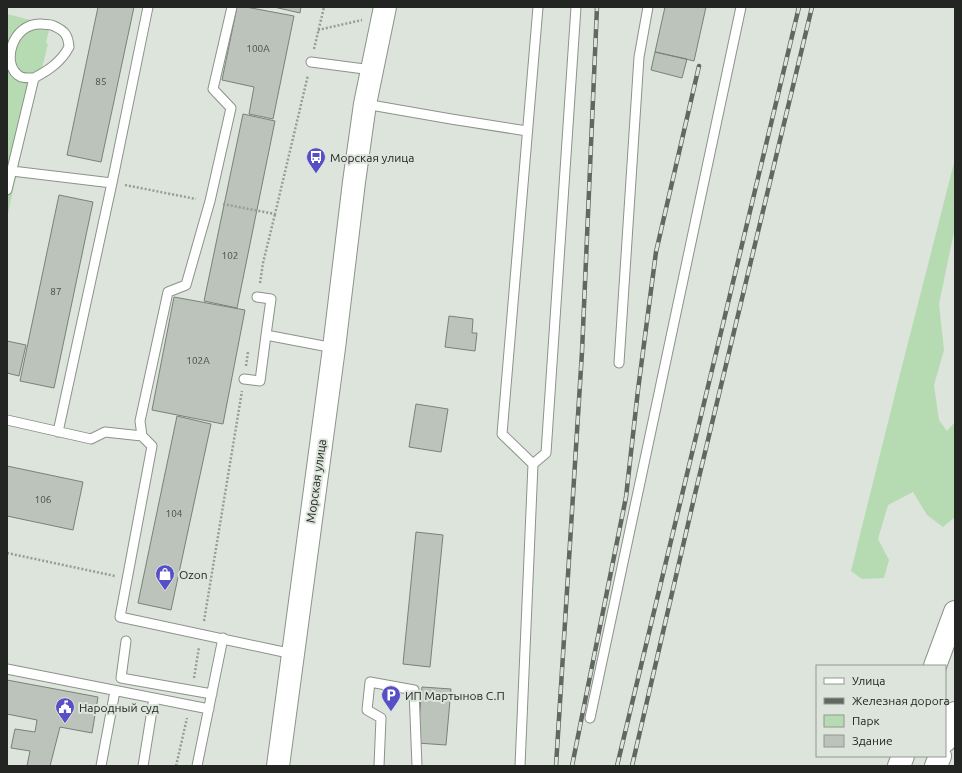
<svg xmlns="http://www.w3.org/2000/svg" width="962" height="773" font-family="Ubuntu,sans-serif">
<rect width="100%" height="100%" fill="#dce4db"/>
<path fill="#b6dbb2" d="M7 14 50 25 46 43 48 44 42 68H40L7 218Z
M955 159V227L939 304 944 350 934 385 939 420 947 431 955 422V517L943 527 927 515 913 492 888 505 878 539 889 560 884 578 862 579 851 571 900 374Z"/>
<path fill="#bbc3ba" stroke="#798178" d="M98 7H134L101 162 67 155Z
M237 7H246L294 16 273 119 249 114 254 87 222 80Z
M274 7H301L300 13Z
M665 7H706L694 61 655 52Z
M655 52 687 59 682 78 651 70Z
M243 114 275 121 237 308 204 301Z
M59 195 93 202 54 388 20 381Z
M174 297 245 310 223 424 152 410Z
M449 316 473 319 472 333H477L475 351 445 347Z
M7 341 26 345 19 376 7 373Z
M416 404 448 409 441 452 409 447Z
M177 416 211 424 171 610 138 603Z
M7 466 83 482 73 530 7 516Z
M416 532 443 535 430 667 403 664Z
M7 680 98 697 92 733 60 727 50 766H27L30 751 11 748 15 729 35 732 37 720 7 714Z
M422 687 451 689 446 745 417 743Z"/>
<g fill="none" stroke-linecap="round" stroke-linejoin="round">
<defs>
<path id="lane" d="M311 62 372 70
M365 104 451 119 527 131
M12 171 112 183
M7 190 34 78C49 70 61 62 69 47 68 35 65 31 54 26 50 24 46 25 42 24 11 22 0 67 21 77 25 78 30 78 34 78
M257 297 271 299 266 335 334 348
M619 363 639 57 648 7
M244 379 260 381 266 335
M7 420 91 439 105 432 142 436 152 446 120 617 293 654
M58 432 112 183 148 7
M142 436 140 421 168 292 186 285 210 201 231 108 213 89 232 7
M533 464 546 453 576 7
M126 641 121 678 212 694
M7 669 209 709
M590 718 741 7
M101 766 115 691
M143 766 154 698
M197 766 223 638
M379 766 381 718 367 710 370 682 414 690 417 766
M520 766 533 464 502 434 538 7"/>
<path id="secondary" d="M935 666 955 612
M945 741 955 713
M899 766 903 756
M936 766 940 756"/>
<path id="primary" d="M278 766 334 348 354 182 365 104 385 7"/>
</defs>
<use href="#lane" stroke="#8b938a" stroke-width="11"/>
<use href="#secondary" stroke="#8b938a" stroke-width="24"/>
<use href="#primary" stroke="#8b938a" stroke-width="24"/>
<path stroke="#979d96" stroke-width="2.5" stroke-dasharray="2 2" stroke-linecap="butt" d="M318 30 362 20
M314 49 324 7
M125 185 196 199
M223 204 275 214 308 75
M260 283 263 263 275 214
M246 366 248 352
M7 553 115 576
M204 621 242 391
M194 678 199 647
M176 766 187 718"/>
<use href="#lane" stroke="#fff" stroke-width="9"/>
<use href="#secondary" stroke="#fff" stroke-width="22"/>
<use href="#primary" stroke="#fff" stroke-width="22"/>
<defs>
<path id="rail" d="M556 766 582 352 597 7
M572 766 626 497 638 390 656 252 699 66
M617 766 799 7
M632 766 695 494 812 7"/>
</defs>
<use href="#rail" stroke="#626762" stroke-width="4.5"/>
<use href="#rail" stroke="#dce4db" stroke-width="3" stroke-dasharray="9" stroke-linecap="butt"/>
</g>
<defs>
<symbol id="bus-pin" viewBox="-11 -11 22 30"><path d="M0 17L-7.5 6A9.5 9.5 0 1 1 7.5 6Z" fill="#564fc7" stroke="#dce4db"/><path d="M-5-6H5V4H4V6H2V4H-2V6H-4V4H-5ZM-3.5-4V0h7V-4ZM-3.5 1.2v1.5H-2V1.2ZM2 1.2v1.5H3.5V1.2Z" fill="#fff"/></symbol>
<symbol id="shop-pin" viewBox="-11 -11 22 30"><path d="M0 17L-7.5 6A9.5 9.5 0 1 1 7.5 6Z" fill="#564fc7" stroke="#dce4db"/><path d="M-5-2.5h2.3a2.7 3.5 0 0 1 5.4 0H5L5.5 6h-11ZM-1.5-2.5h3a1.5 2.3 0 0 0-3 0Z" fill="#fff"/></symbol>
<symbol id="parking-pin" viewBox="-11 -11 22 30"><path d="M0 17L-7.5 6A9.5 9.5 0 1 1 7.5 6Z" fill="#564fc7" stroke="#dce4db"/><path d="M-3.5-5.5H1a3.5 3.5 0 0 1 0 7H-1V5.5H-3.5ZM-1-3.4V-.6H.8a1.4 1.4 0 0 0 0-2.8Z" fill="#fff"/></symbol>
<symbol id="civic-pin" viewBox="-11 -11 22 30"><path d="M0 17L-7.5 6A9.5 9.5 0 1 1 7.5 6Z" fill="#564fc7" stroke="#dce4db"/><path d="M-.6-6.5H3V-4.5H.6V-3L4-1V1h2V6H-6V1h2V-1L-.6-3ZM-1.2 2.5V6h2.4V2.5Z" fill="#fff"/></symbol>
</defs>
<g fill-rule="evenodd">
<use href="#bus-pin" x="305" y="146" width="22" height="30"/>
<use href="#shop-pin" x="154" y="563" width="22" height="30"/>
<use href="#parking-pin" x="380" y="684" width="22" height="30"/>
<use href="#civic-pin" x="54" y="696" width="22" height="30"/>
</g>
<g text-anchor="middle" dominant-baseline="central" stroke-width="4" stroke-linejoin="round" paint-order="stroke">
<g font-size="10" fill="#484c48">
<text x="258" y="48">100А</text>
<text x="101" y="81">85</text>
<text x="230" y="255">102</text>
<text x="56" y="291">87</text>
<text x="198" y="360">102А</text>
<text x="43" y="499">106</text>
<text x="174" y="513">104</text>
</g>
<g font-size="12" fill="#222522" stroke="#dce4db" text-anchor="start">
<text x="330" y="157">Морская улица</text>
<text x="179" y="574">Ozon</text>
<text x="405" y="695">ИП Мартынов С.П</text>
<text x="79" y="707">Народный суд</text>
</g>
<g font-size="12" fill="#222522" stroke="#dce4db">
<text transform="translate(316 481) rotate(-82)">Морская улица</text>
</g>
</g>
<rect width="962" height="773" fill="none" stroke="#222522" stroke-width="16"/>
<rect x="816" y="665" width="130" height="92" fill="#dce4db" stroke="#929891"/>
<rect x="824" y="678" width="20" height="6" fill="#ffffff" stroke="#929891"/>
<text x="852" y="685" font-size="12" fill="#222522">Улица</text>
<rect x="824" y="698" width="20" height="6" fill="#626762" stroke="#929891"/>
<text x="852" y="705" font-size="12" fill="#222522">Железная дорога</text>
<rect x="824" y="715" width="20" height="12" fill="#b6dbb2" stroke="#929891"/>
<text x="852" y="725" font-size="12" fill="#222522">Парк</text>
<rect x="824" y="735" width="20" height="12" fill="#bbc3ba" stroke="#929891"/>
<text x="852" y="745" font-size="12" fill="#222522">Здание</text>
</svg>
